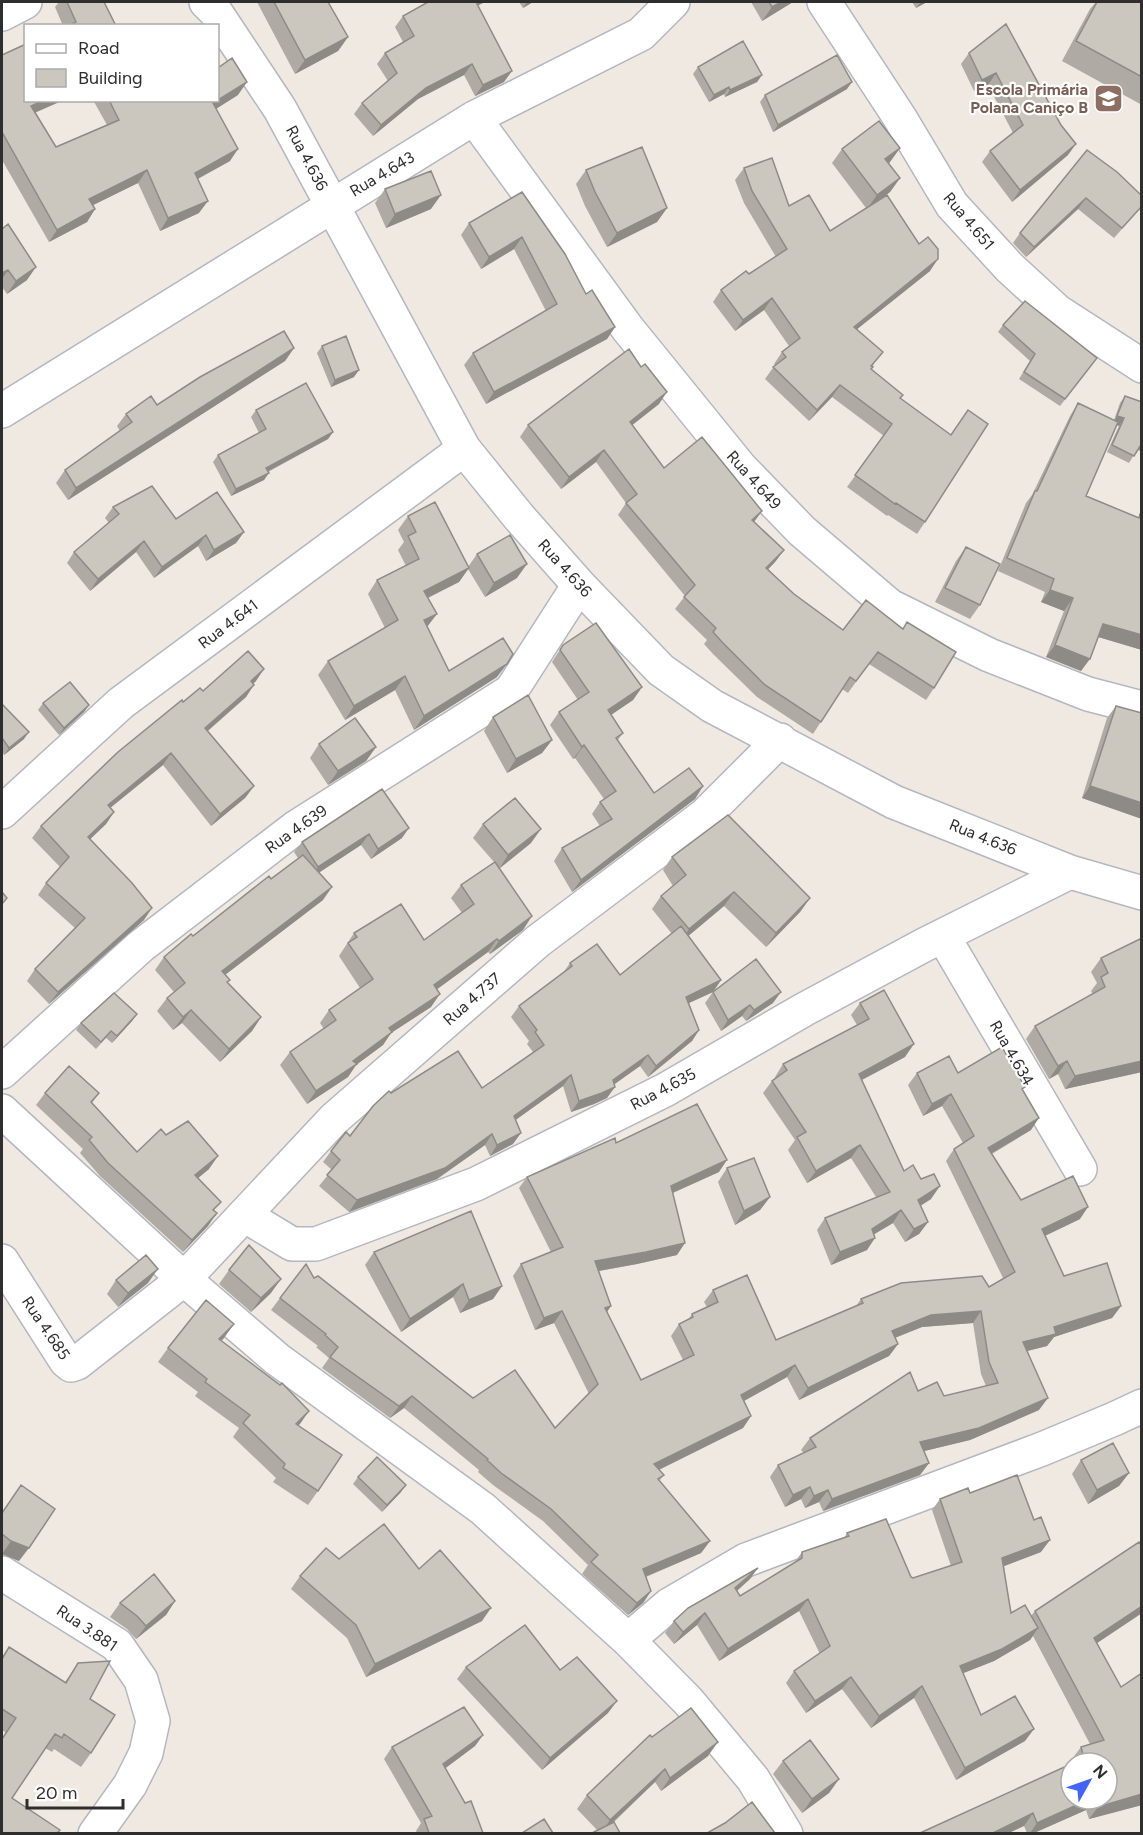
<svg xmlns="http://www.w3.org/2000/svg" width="1143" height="1835" font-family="Figtree,sans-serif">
<rect width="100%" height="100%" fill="#efe9e1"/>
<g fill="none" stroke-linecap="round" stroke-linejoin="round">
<defs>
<path id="minor" d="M206 2 215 11 280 109 464 449 519 517 579 585 661 670 712 706 894 802 1070 872 1142 893
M824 2 900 118 952 205 1010 268 1057 311 1142 366
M2 14 25 2
M474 118 628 329 740 467 802 531 890 606 989 655 1088 694 1142 708
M2 411 474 118 641 34 673 2
M2 812 121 703 464 449
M943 936 1080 1169
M2 1072 141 946 295 828 511 691 579 585
M2 1111 184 1279 277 1359 483 1509 628 1640 688 1701 753 1779 786 1834
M244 1215 292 1244H316L476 1184 665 1090 805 1009 924 945 1070 872
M2 1261 66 1361 71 1365 77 1363 184 1279 334 1119 538 941 705 815 780 740
M2 1573 117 1645 141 1680 153 1721 146 1753 130 1785 95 1834
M628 1640 669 1605 746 1560 1042 1449 1114 1419 1142 1406"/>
</defs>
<use href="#minor" stroke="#b4b7c1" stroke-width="36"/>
<use href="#minor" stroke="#fff" stroke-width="33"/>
</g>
<path fill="#afaba4" d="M59 2H104L116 26H63L55 7Z
M257 2H328L348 37 338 51 295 74Z
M428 2H485L478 5 504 82 475 96 464 75 418 99 373 136 354 114 362 103 388 81 377 64 385 53 403 42 395 27 403 16Z
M519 2H533L523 8Z
M751 2H793L762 21Z
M912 2H927L916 8Z
M1096 2H1142V105L1062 61 1090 9Z
M1006 24 1068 155 1012 202 982 162 990 151 1013 133 988 85 974 91 961 64 969 53Z
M2 55 56 147 107 125 93 100H218L238 95 216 108 230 161 198 179 199 213 160 231 138 183 93 205 95 209 87 222 49 242 2 160Z
M698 67 762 75 757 82 725 97 724 94 709 102 693 74Z
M847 89 773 132 760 102 765 95Z
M900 148 889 163 900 178 890 192 879 200 930 271 857 329 874 364 872 367 871 369 901 398 925 522 917 534 888 515 887 516 847 487 884 436 832 397 809 421 765 379 775 365 774 364 782 352 789 346 764 310 735 331 713 302 721 290 776 257 744 203 735 180 744 168 789 206 830 231 866 208 832 163 842 149Z
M1087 150 1138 211 1114 238 1078 209 1026 257 1013 243 1020 233Z
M586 170 667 208 657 222 607 247 585 206 576 184Z
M385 189 431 209 386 228 375 203Z
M522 192 586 294 615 327 607 339 486 404 464 365 473 353 546 311 514 249 481 269 461 235 469 223Z
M2 229 27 280 7 294 2 287Z
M1003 325 1092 365 1060 406 1019 379 1030 361 998 332Z
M322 346 354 377 331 387 317 353Z
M294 348 285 361 68 500 56 483 65 470 120 431 117 426 126 414 157 405Z
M641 367 659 404 632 425 664 468 762 511 754 522 784 550 775 562 768 569 794 594 843 630 934 688 926 700 869 664 848 693 842 689 813 734 757 697 713 654 704 644 707 640 675 609 685 596 618 515 626 503 596 462 561 489 520 437 528 425Z
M1125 396 1142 402V451L1137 450 1129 463 1107 452 1119 426 1117 425 1086 496 1138 518 1140 514 1142 515V650L1098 637 1081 671 1046 657 1064 611 1041 602 1045 592 998 571 1026 503 1032 495 1070 416 1078 403 1114 420 1120 403Z
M256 410 333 432 328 439 268 472 264 480 231 496 213 462 218 455 259 433 251 417Z
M113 507 176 519 244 532 236 543 206 561 198 546 154 578 136 552 90 591 67 563 74 552 109 523 105 518Z
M408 516 468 567 477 554 517 578 485 597 468 569 459 582 428 598 427 627 449 671 497 677 414 730 395 690 345 720 318 675 328 661 385 628 368 594 377 580 406 566 398 550 404 542 398 530Z
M966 547 980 605 970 619 935 602 956 561Z
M563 645 642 687 633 700 611 715 623 733 618 740 654 793 703 786 695 799 572 892 554 861 562 848 600 826 592 814 600 802 604 799 575 758 573 759 550 725 559 712 578 700 552 662Z
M256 681 253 684 246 697 208 731 254 786 245 798 211 826 163 765 110 808 114 812 106 824 90 839 144 920 49 1004 27 981 35 969 75 928 38 895 46 883 60 867 32 838 41 826 183 702 203 691Z
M43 703 89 705 84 712 59 735 38 710Z
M2 704 24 739 4 755 2 751Z
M1116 706 1142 713V819L1082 798 1107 718Z
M493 717 552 740 542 753 507 773 484 731Z
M319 744 376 747 366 761 328 785 310 758Z
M382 789 402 838 371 859 361 845 319 872 323 900 225 975 230 980 227 983 261 1017 252 1031 220 1062 182 1023 173 1030 157 1011 167 998 174 992 155 970 164 957 298 858 294 852 302 842Z
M483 824 531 843 499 868 523 930 490 954 488 952 437 989 431 1007 391 1033 383 1045 356 1065 348 1077 307 1104 280 1065 290 1052 324 1029 320 1023 329 1010 360 988 339 956 354 933 424 940 462 913 451 898 461 885 494 862 473 838Z
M672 857 810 898 800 912 766 947 724 906 688 936 721 980 713 992 689 1003 699 1030 692 1041 648 1077 640 1066 614 1084 607 1098 594 1104 571 1112 563 1086 515 1120 513 1144 490 1156 485 1145 437 1179 349 1212 319 1186 332 1170 323 1162 331 1151 350 1136 391 1093 482 1088 533 1052 527 1044 529 1041 511 1017 519 1006 563 973 570 963 620 975 672 934 652 909 661 896 673 886 663 870Z
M1142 938V1072L1065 1089 1058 1074 1049 1079 1026 1039 1035 1026 1093 994 1091 991 1097 983 1091 972 1101 958Z
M713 992 773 1003 746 1021 742 1016 721 1031 705 1003Z
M860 1003 905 1057 862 1080 904 1171 931 1199 920 1206 928 1222 919 1234 905 1242 893 1223 874 1234 867 1250 831 1265 817 1230 825 1218 876 1197 851 1158 807 1183 788 1150 795 1140 763 1093 772 1081 775 1078V1077L783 1064 857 1025 851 1015Z
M137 1014 132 1021 112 1043 106 1038 96 1049 76 1030 81 1023Z
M917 1073H958L1023 1090 1031 1130 992 1154 1021 1200 1080 1219 1045 1236 1064 1276 1121 1306 1112 1318 1054 1337 1047 1346 1027 1351 1039 1410 970 1440 924 1451 929 1463 920 1475 823 1511 819 1502 805 1508 801 1499 785 1507 770 1477 778 1465 804 1453 801 1450 810 1438 918 1391 944 1396 986 1386 981 1374 973 1323 922 1327 895 1338 898 1344 889 1356 799 1400 787 1377 744 1401 751 1416 743 1428 659 1470 664 1475 659 1481 710 1541 701 1553 646 1577 651 1591 643 1603 628 1615 582 1574 588 1565 543 1521 493 1485 478 1472 479 1470 404 1408 390 1418 322 1368 329 1358 316 1347 318 1346 271 1310 280 1298 314 1278 473 1398 555 1428 589 1394 554 1323 535 1330 513 1276 521 1264 551 1252 519 1188 527 1177 616 1143 719 1172 673 1193 677 1255 637 1264 599 1271 607 1312 641 1380 683 1360 671 1336 679 1324 688 1320 692 1314 707 1307 704 1302 713 1290 776 1340 856 1306 861 1299 989 1287 1003 1278 946 1161 954 1149 963 1143 942 1106 923 1116 908 1085Z
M45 1093H99L92 1103 137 1152 166 1135 209 1169 198 1178 215 1211 208 1226 183 1252 100 1176 80 1153 83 1149 36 1105Z
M727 1168 770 1197 760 1210 735 1225 718 1182Z
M374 1252 502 1286 493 1299 460 1313 453 1297 401 1332 365 1265Z
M229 1270 271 1293 251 1312 219 1284Z
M116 1280 148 1283 118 1307 107 1294Z
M224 1338 221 1341 298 1426 318 1491 308 1505 273 1482 276 1478 233 1437 239 1428 195 1396 198 1392 158 1362 168 1348Z
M1081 1460 1129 1473 1119 1486 1088 1504 1072 1474Z
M358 1477 401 1492 382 1512 353 1484Z
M970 1493 1041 1552 1004 1566 1011 1613 1031 1616 1035 1611 1142 1546V1613L1097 1643 1121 1687 1142 1673V1805L1089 1819 1086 1810 1034 1833H1027L1024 1826 920 1833 1071 1799H1107L1073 1763 1072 1759 1081 1747 1090 1744 1033 1636 1030 1640 994 1661 963 1673 981 1715 1025 1741 956 1780 914 1698 871 1728 842 1689 806 1713 786 1683 794 1671 820 1654 799 1611 719 1661 697 1625 674 1644 665 1633 674 1621 750 1579 737 1591 740 1596 795 1562 802 1552 844 1538 847 1533 913 1578 951 1566 932 1510 940 1499Z
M2 1513 19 1561 2 1554Z
M339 1559 419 1569 482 1621 366 1677 347 1638 291 1589 300 1576Z
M175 1601 166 1615 136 1639 127 1629 110 1617 120 1603Z
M9 1647 65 1682 78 1663 90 1699 91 1753 81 1767 54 1749 52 1752 45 1748 12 1798 2 1833 5 1732 2 1730V1657Z
M466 1667 560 1670 608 1713 542 1770 457 1679Z
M483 1735 475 1746 445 1768 483 1833H417L416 1831 421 1823 384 1759 392 1747Z
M652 1737 708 1756 661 1791 655 1782 613 1823 598 1831 577 1809 587 1795Z
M783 1761 839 1779 829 1793 802 1813 773 1774Z"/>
<path fill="#8e8b86" d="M478 2H485L473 8Z
M527 2H533L523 8Z
M781 2H793L762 21 772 7Z
M921 2H927L916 8Z
M348 37 338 51 295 74 305 60Z
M472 64 464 75 418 99 373 136 381 125 426 88Z
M512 71 504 82 475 96 483 85Z
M996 73 988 85 974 91 982 80Z
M762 75 757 82 725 97 730 90Z
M247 82 238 95 205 116 213 103Z
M852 82 847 89 773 132 778 125Z
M729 87 724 94 709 102 714 95Z
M44 100H64L23 118 31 106Z
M1076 144 1068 155 1012 202 1020 190Z
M900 148 890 162 876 173 885 159Z
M238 149 230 161 186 185 195 173Z
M147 170 138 183 81 211 89 199Z
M900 178 890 192 867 209 877 195Z
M441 195 431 209 386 228 395 214Z
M1086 198 1078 209 1026 257 1034 247Z
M208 201 199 213 160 231 168 218Z
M667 208 657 222 607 247 617 233Z
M95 209 87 222 49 242 57 230Z
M522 237 514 249 481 269 489 257Z
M938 259 930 271 846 338 854 327Z
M36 267 27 280 7 294 16 281Z
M8 270 2 279V273Z
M772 298 764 310 735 331 743 320Z
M615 327 607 339 486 404 494 392Z
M294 348 285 361 68 500 76 488Z
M359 370 354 377 331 387 335 380Z
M840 385 832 397 809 421 817 410Z
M667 392 659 404 621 434 630 422Z
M1117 416 1124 418 1119 426 1113 423Z
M333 432 328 439 261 475 266 468Z
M1141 442 1142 443V451L1136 449Z
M604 450 596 462 561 489 569 477Z
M269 473 264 480 231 496 236 489Z
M762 511 753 523 752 520Z
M244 532 236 543 206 561 214 550Z
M206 535 198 546 154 578 162 567Z
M144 541 136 552 90 591 98 579Z
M784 550 775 562 758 580 766 568Z
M527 564 517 578 485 597 494 583Z
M469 568 459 582 415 604 424 591Z
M1050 590 1073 598 1064 611 1041 602Z
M437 614 427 627 424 620Z
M1103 624 1142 635V650L1095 636Z
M1055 645 1090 659 1081 671 1046 657Z
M507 664 497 677 414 730 424 716Z
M264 669 256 681 242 693 251 681Z
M405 676 395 690 345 720 354 706Z
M254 685 246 697 197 740 205 728Z
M642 687 633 700 599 723 608 710Z
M89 705 84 712 59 735 64 728Z
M29 732 24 739 4 755 9 748Z
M552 740 542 753 507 773 516 759Z
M584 745 575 758 573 759 582 747Z
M376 747 366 761 328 785 338 771Z
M171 753 163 765 99 817 108 805Z
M254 786 245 798 211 826 220 814Z
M703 786 695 799 572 892 581 880Z
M1090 786 1142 803V819L1082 798Z
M114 812 106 824 80 849 88 837Z
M409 828 402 838 371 859 378 849Z
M541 829 531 843 499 869 508 855Z
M369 834 361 845 311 878 318 867Z
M332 887 323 900 213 984 222 971Z
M734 892 724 906 680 943 689 929Z
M810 898 800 912 766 947 776 933Z
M152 908 144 920 49 1004 58 992Z
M532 916 523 930 490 954 499 941Z
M497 939 488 952 425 998 434 985Z
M721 980 713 992 678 1008 686 997Z
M781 992 773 1003 746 1021 754 1010Z
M440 994 431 1007 391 1033 383 1045 356 1065 348 1077 307 1104 316 1091 353 1061 389 1028Z
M750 1005 742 1016 721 1031 728 1020Z
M191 1010 182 1023 173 1030 183 1017Z
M137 1014 132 1021 112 1043 117 1036Z
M261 1017 252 1031 220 1062 229 1049Z
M699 1030 692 1041 648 1077 656 1066Z
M914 1044 905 1057 850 1086 859 1074Z
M648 1055 640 1066 605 1091 613 1080Z
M1067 1061 1058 1074 1049 1079 1058 1066Z
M1142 1061V1072L1065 1089 1075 1076Z
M571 1075 563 1086 506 1127 514 1116Z
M615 1087 607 1098 594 1104 571 1112 579 1101Z
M951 1094 942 1106 923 1116 932 1104Z
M1039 1118 1031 1130 980 1160 988 1148Z
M521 1133 513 1144 490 1156 497 1145Z
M492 1134 485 1145 437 1179 349 1212 357 1200Z
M860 1145 851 1158 807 1183 816 1171Z
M218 1156 209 1169 186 1188 195 1175Z
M727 1160 719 1172 663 1197 671 1186Z
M940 1186 931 1199 909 1213 918 1200Z
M770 1197 760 1210 735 1225 744 1211Z
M1088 1207 1080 1219 1034 1241 1042 1229Z
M901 1210 893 1223 863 1241 872 1229Z
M217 1213 208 1226 183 1252 192 1240Z
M928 1222 919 1234 905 1242 914 1229Z
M875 1238 867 1250 831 1265 840 1252Z
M685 1243 677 1255 637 1264 587 1273 595 1261Z
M158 1269 148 1283 118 1307 128 1293Z
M281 1279 271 1293 251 1312 261 1298Z
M463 1284 453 1297 401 1332 410 1319Z
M502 1286 493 1299 460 1313 469 1300Z
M611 1306 603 1318 605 1308Z
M1121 1306 1112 1318 1054 1337 1047 1346 1015 1354 1023 1342 1054 1327Z
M562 1311 554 1323 535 1330 544 1318Z
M981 1311 973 1323 922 1327 884 1342 892 1331 931 1315Z
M234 1324 224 1338 209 1353 219 1339Z
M898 1344 889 1356 799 1400 808 1388Z
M795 1365 787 1377 733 1407 741 1395Z
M412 1396 404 1408 390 1418 399 1406Z
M1048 1398 1039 1410 970 1440 912 1454 920 1442Z
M309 1411 300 1424 286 1438 296 1424Z
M751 1416 743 1428 646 1476 654 1464Z
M929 1463 920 1475 823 1511 832 1499Z
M1129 1473 1119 1486 1088 1504 1097 1490Z
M406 1485 401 1492 382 1512 387 1505Z
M810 1487 801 1499 785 1507 793 1495Z
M828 1490 819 1502 805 1508 814 1496Z
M1050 1540 1041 1552 994 1570 1002 1558Z
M11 1541 29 1548 19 1561 2 1554Z
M710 1541 701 1553 635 1581 643 1569Z
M758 1568 750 1579 726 1600 735 1588Z
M651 1591 643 1603 628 1615 637 1603Z
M808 1599 799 1611 719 1661 728 1649Z
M175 1601 166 1615 136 1639 146 1626Z
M1142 1606V1613L1085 1651 1094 1638Z
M491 1608 482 1621 366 1677 375 1664Z
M705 1613 697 1625 674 1644 683 1632Z
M1038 1628 1030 1640 994 1661 951 1678 960 1666Z
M851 1677 842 1689 806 1713 815 1701Z
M922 1686 914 1698 871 1728 879 1716Z
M617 1701 608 1713 542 1770 550 1758Z
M1034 1729 1025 1741 956 1780 965 1768Z
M483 1735 475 1746 435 1776 443 1764Z
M718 1742 708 1756 661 1791 670 1778Z
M665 1769 655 1782 601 1833 610 1820Z
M839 1779 829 1793 802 1813 812 1799Z
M1142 1794V1805L1089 1819 1098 1807Z
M1090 1799H1094L1086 1810 1034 1833H1030L1037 1823Z
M1033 1813 1024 1826 1009 1833H993Z"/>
<path fill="#cbc7bf" stroke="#8e8b86" stroke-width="1.5" d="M67 2H104L116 26H68L76 22Z
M274 2H328L348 37 305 60Z
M428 2H476L512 71 483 85 472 64 426 88 381 125 362 103 397 73 385 53 414 36 403 16Z
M769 2H781L772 7Z
M1097 2H1142V77L1076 41Z
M1006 24 1061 125 1076 144 1020 190 990 151 1023 125 996 73 982 80 969 53Z
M743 41 762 75 730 90 729 87 714 95 698 67Z
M26 44V100H44L31 106 56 147 119 120 109 100H217L213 103 238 149 195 173 208 201 168 218 147 170 89 199 95 209 57 230 2 132V55Z
M837 55 852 82 778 125 765 95Z
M232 58 247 82 218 100V68Z
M879 121 900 148 885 159 900 178 877 195 842 149Z
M642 147 667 208 617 233 595 192 586 170Z
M1087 150 1117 172 1142 196V206L1122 228 1086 198 1034 247 1020 233Z
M772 158 789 206 809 195 830 231 887 195 919 244 928 237 938 249V259L854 327 883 352 871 366 873 367 871 369 903 395 900 398 951 435 968 410 988 424 925 522 896 503 895 504 855 475 892 424 840 385 817 410 773 367 786 357 782 352 800 338 772 298 743 320 721 290 746 271 749 274 787 249 752 191 744 168Z
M431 171 441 195 395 214 385 189Z
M522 192 565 254 586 294 592 290 615 327 494 392 473 353 557 304 522 237 489 257 469 223Z
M8 224 36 267 16 281 8 270 2 273V229Z
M1025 301 1097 358 1065 399 1024 372 1035 354 1003 325Z
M284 331 294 348 76 488 65 470 132 422 126 414 151 396 157 405 200 377Z
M346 336 359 370 335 380 322 346Z
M629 349 641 367 645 364 667 392 630 422 664 468 702 437 762 511 752 520 784 550 766 568 794 594 843 630 866 600 903 629 907 622 956 652 934 688 878 652 856 681 850 677 821 722 765 685 722 642 713 632 716 628 684 597 695 585 626 503 637 494 604 450 569 477 528 425Z
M306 383 333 432 266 468 269 473 236 489 218 455 266 429 256 410Z
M1125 396 1142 402V443L1134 456 1112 445 1124 418 1117 416Z
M1078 403 1118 422 1086 496 1139 518 1140 514 1142 515V635L1103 624 1090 659 1055 645 1073 598 1050 590 1054 579 1007 558 1035 491H1037Z
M152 486 176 519 217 492 244 532 214 550 206 535 162 567 144 541 98 579 74 552 119 514 113 507Z
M435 502 469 568 424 591 437 614 424 620 449 671 503 638 513 654 507 664 424 716 405 676 354 706 328 661 398 620 377 580 419 559 408 536 416 532 408 516Z
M510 535 527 564 494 583 477 554Z
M966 547 1000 564 980 605 945 588Z
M596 623 642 687 608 710 623 733 616 738 654 793 689 768 703 786 581 880 562 848 612 819 600 802 616 791 584 745 582 747 559 712 589 692 560 650 563 645Z
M248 651 264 669 251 681 254 685 205 728 254 786 220 814 171 753 108 805 114 812 88 837 132 883 152 908 58 992 35 969 85 918 46 883 69 857 41 826 118 752 182 700 183 702 200 688 203 691Z
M70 682 89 705 64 728 43 703Z
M528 695 552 740 516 759 493 717Z
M2 704 29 732 9 748 2 738Z
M1116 706 1142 713V803L1090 786Z
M355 718 376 747 338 771 319 744Z
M382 789 409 828 378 849 369 834 318 867 302 842Z
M515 798 541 829 508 855 483 824Z
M728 815 810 898 776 933 734 892 689 929 661 896 686 875 672 857Z
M303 855 332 887 222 971 230 980 227 982 261 1017 229 1049 191 1010 183 1017 167 998 185 983 164 957 191 934 193 936 269 876 271 879Z
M495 862 532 916 499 941 497 939 434 985 440 994 389 1028 392 1032 353 1061 357 1064 316 1091 290 1052 336 1020 329 1010 373 979 348 943 357 937 354 933 401 904 424 940 474 904 461 885Z
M2 892 7 898 2 904Z
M681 926 721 980 686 997 699 1030 656 1066 648 1055 613 1080 615 1087 602 1093 579 1101 571 1075 514 1116 521 1133 497 1145 492 1134 445 1168 357 1200 327 1175 340 1160 331 1151 346 1132 350 1136 373 1106 389 1091 391 1093 458 1051 482 1088 544 1045 535 1032 537 1030 519 1006 572 966 570 963 597 944 620 975Z
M1142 938V1061L1075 1076 1067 1061 1058 1066 1035 1026 1105 987 1101 977 1108 973 1101 958Z
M756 959 781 992 754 1010 750 1005 728 1020 713 992Z
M884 990 914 1044 859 1074 904 1171 913 1165 921 1179 934 1174 940 1186 918 1200 928 1222 914 1229 901 1210 872 1229 875 1238 840 1252 825 1218 890 1192 860 1145 816 1171 797 1137 806 1132 772 1081 787 1070 783 1064 869 1019 860 1003Z
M114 993 137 1014 117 1036 111 1031 101 1042 81 1023Z
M1002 1047 1025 1087 1022 1089 1039 1118 988 1148 1021 1200 1073 1176 1088 1207 1042 1229 1064 1276 1107 1263 1121 1306 1054 1327 1056 1334 1023 1342 1048 1398 979 1428 920 1442 929 1463 832 1499 828 1490 814 1496 810 1487 793 1495 778 1465 816 1447 810 1438 910 1372 918 1391 937 1382 944 1396 998 1383 989 1362 981 1311 931 1315 892 1331 898 1344 808 1388 795 1365 741 1395 751 1416 654 1464 664 1475 658 1479 710 1541 643 1569 651 1591 637 1603 591 1562 598 1555 551 1509 501 1473 487 1460 488 1459 412 1396 399 1406 330 1357 338 1347 325 1335 326 1334 280 1298 306 1264 314 1278 318 1276 473 1398 515 1370 555 1428 598 1384 562 1311 544 1318 521 1264 563 1247 527 1177 615 1138 616 1143 697 1104 727 1160 671 1186 685 1243 646 1252 595 1261 611 1306 605 1308 641 1380 694 1355 679 1324 693 1317 692 1314 718 1302 713 1290 747 1275 776 1340 863 1303 861 1299 901 1283 982 1276 989 1287 1015 1272 954 1149 974 1136 951 1094 932 1104 917 1073 949 1056 958 1073Z
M69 1066 99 1093 91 1102 137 1152 161 1129 166 1135 188 1121 218 1156 195 1175 221 1202 213 1210 217 1213 192 1240 108 1163 89 1140 92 1137 45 1093Z
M754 1158 770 1197 744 1211 727 1168Z
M471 1211 502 1286 469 1300 463 1284 410 1319 374 1252Z
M249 1245 281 1279 261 1298 229 1270Z
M146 1255 158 1269 128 1293 116 1280Z
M206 1300 234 1324 219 1339 280 1385 282 1383 309 1411 296 1424 342 1455 318 1491 283 1468 285 1464 243 1423 250 1415 205 1382 207 1379 168 1348Z
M1113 1443 1129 1473 1097 1490 1081 1460Z
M377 1457 406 1485 387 1505 358 1477Z
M1017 1475 1034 1520 1041 1517 1050 1540 1002 1558 1011 1613 1025 1605 1038 1628 1002 1649 960 1666 981 1715 1015 1696 1034 1729 965 1768 922 1686 879 1716 851 1677 815 1701 794 1671 830 1646 808 1599 728 1649 705 1613 683 1632 674 1621 688 1608 758 1568 735 1588 740 1596 802 1558V1552L849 1536 847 1533 886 1519 911 1577 913 1578 962 1562 940 1499 968 1488 970 1493Z
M21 1485 55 1509 29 1548 11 1541 2 1534V1513Z
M384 1524 419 1569 440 1550 491 1608 375 1664 356 1625 300 1576 326 1548 339 1559Z
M1139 1542 1142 1546V1606L1094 1638 1121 1687 1142 1673V1794L1098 1807 1096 1799H1107V1763H1074L1084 1758 1081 1747 1104 1740 1035 1611Z
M154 1574 175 1601 146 1626 137 1616 120 1603Z
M525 1625 560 1670 577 1657 617 1701 550 1758 466 1667Z
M9 1647 66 1683 78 1663 110 1661 90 1699 115 1715 91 1753 64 1734 62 1738 55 1734 12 1798 60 1830 57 1833H2V1739L16 1718 2 1709V1659Z
M464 1707 483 1735 443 1764 465 1803 471 1801 483 1833H429L424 1819 432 1816 392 1747Z
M691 1708 718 1742 670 1778 665 1769 610 1820 587 1795 650 1735 652 1737Z
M810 1740 839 1779 812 1799 783 1761Z
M1071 1764V1799H1090L1037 1823 1033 1813 993 1833H920Z
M752 1802 775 1833H707L725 1823Z
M544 1819 553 1833H522Z
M614 1822 620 1833H592Z"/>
<defs>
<symbol id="school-square" viewBox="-11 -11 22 22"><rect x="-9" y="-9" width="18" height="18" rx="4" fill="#8d6e63" stroke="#fff"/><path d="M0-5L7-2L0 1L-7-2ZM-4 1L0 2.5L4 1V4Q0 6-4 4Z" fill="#fff"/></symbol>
</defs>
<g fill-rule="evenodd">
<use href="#school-square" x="1092" y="82" width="33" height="33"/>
</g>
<g text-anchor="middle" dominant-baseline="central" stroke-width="4.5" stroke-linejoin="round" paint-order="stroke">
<g font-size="16" font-weight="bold" fill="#785e54" stroke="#fff" text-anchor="end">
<text x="1088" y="89">Escola Primária<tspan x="1088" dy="18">Polana Caniço B</tspan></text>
</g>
<g font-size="16" fill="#2e2e2e" stroke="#fff">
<text transform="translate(307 158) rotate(62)">Rua 4.636</text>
<text transform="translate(382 174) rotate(-31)">Rua 4.643</text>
<text transform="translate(969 221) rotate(50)">Rua 4.651</text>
<text transform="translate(754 480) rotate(48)">Rua 4.649</text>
<text transform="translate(565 568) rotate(48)">Rua 4.636</text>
<text transform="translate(228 624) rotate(-37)">Rua 4.641</text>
<text transform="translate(296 829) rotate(-35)">Rua 4.639</text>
<text transform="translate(983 837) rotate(22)">Rua 4.636</text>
<text transform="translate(472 999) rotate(-41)">Rua 4.737</text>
<text transform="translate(1012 1053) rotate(60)">Rua 4.634</text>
<text transform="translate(663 1089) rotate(-28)">Rua 4.635</text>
<text transform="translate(46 1328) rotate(56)">Rua 4.685</text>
<text transform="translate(87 1628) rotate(34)">Rua 3.881</text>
</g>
</g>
<rect width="1143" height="1835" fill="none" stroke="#2e2e2e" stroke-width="6"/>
<rect x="24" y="24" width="195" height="78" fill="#ffffff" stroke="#ababab" stroke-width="1.5"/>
<rect x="36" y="44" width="30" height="9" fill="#ffffff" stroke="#ababab" stroke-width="1.5"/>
<text x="78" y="54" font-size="18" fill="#2e2e2e">Road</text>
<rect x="36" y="69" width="30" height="18" fill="#cbc7bf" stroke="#ababab" stroke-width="1.5"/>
<text x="78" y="84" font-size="18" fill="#2e2e2e">Building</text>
<g transform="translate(1089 1781) rotate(50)"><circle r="28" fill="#ffffff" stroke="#ababab" stroke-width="1.5"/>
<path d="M0-4.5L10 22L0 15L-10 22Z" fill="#4264fb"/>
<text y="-9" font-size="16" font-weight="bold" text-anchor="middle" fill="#2e2e2e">N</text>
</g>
<path d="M27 1799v9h96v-9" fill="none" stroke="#2e2e2e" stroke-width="3"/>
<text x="36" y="1799" font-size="18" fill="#2e2e2e" stroke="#ffffff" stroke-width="4.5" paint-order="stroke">20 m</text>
</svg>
